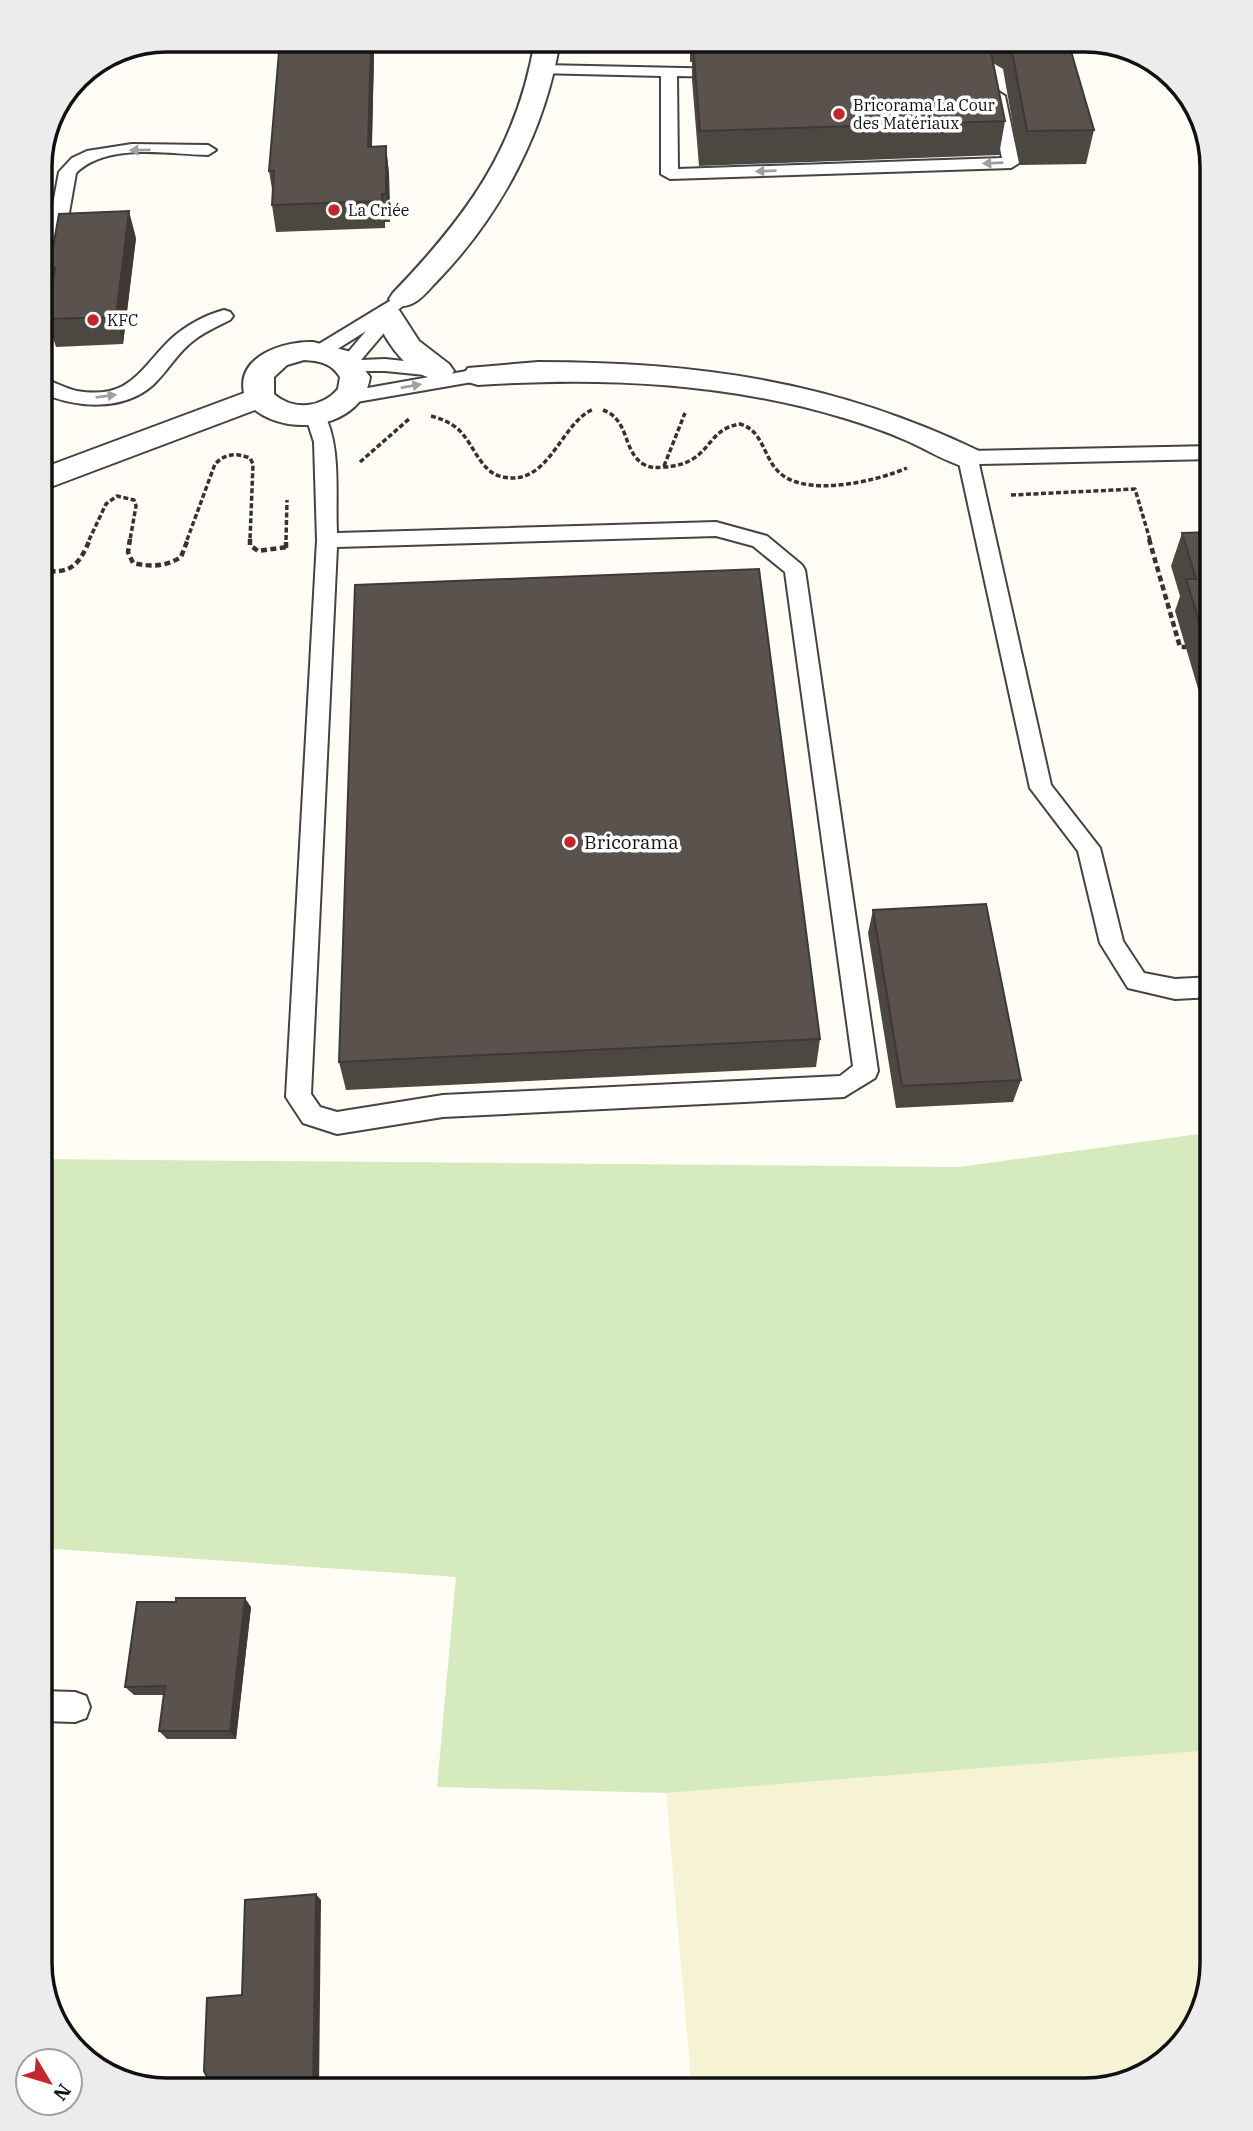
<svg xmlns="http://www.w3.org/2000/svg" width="1253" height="2131" font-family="'IBM Plex Serif',serif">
<rect width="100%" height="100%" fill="#fffdf5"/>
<path fill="#f6f3d4" d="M1213 1750V1964L1192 2034 1142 2078 1086 2091H692L666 1793Z"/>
<path fill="#d5ebbd" d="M1213 1132V1750L666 1793 437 1787 456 1577 40 1548V1159L959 1167Z
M444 2085 692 2086V2091H444Z"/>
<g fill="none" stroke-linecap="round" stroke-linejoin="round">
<defs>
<path id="lane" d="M543 65 729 69 731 72 723 77 677 76 678 169 1002 158 989 96 997 91 1005 96 1019 163 1011 168 670 179 661 174V76L537 73 535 70 537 67Z
M132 144 208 145 216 150 208 155C168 154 107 142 76 173L49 327 40 333V275L59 172 72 158 87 151Z
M403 293 412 299 395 312 398 316 395 320 361 360 385 359 442 365 449 367 451 371 450 374 478 369 485 371 487 375 485 379 478 381 345 404 338 402 336 398 338 394 345 392 435 376 385 371H343L339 363 366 331 328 355H314L312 351 314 347Z
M224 310 230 312 233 316 230 320C218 326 204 332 193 341 177 353 168 371 153 385 123 412 74 408 40 392V378C53 381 64 388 77 391 130 400 139 370 171 339 185 326 205 315 224 310Z
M315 408 322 410C342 444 335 494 337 533L716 522 767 536 802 565 805 570 878 1071 875 1078 844 1097 443 1117 337 1134 303 1123 286 1097 317 540 314 442 305 414 308 410ZM716 536 753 546 785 572 853 1066 840 1076 443 1095 337 1112 320 1107 311 1094 337 547Z
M1213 446V459L979 464 1051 785 1100 848 1123 941 1144 973 1175 979 1213 977V997L1175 999 1128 988 1100 943 1078 851 1030 788 958 458 961 453 968 451Z
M40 1691 75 1692 86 1696 90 1707 86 1718 75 1722 40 1721Z"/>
<path id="street" d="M535 40H560C546 129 502 213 440 278 426 292 415 311 393 305L389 299 393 293C467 216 517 148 535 40Z
M389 307 399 310 419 341 449 364 454 371 449 378C415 387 386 343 375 316L379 310Z
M313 342 351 352 370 377C363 427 291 438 255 410L40 491V469L244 393C236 356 284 341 313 342ZM304 360C320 361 331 363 340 377L338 389C322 408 293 411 274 394V377L287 365Z
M538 362C697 362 834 381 979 451L983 458 979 465 968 468C946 462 926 449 905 440 885 431 864 424 844 418 725 382 601 377 478 385L468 382 463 375 468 368Z"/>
</defs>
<use href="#lane" stroke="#444" stroke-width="4"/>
<use href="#street" stroke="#444" stroke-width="4"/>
<path stroke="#333" stroke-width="3.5" stroke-dasharray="5 2.5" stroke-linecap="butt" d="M603 410C630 420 622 450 643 464 650 468 656 468 664 467 713 464 703 430 740 424 762 430 763 454 776 469 801 500 877 481 907 468
M431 416C442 419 452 423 460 431 474 445 481 473 503 477 550 487 561 421 594 409
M360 462 409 419
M664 466 685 413
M1011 495 1135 489 1150 540
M89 540 106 504 117 496 134 500 136 506 130 540
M187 540 215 464C226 453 236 453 250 458L253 464 250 540
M286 540 287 500"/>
<path stroke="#333" stroke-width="4.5" stroke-dasharray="6 3.5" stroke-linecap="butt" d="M130 539 128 552 133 563C151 567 165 567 181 557L188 539
M250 539V545L258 551 287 547
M1149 539 1180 647H1186
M286 548V539
M40 570C70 575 79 566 90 539"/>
<use href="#lane" fill="#fff" fill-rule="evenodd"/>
<use href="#street" fill="#fff" fill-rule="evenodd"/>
</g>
<path fill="#4d4742" d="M280 40H373L374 54 372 147 386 146 389 174 390 222H385V228L276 232 272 205V189L269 171Z
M690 40 1068 41 1094 130 1086 164 1020 165 1003 69 993 63 1005 121 999 155 699 166 692 80V62H690Z
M136 238 123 344 56 347 47 319 53 282 49 269Z
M1213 532V739L1175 611 1180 596 1171 566 1182 533Z
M873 910 1021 1080 1013 1102 896 1108 868 933Z
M820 1039 816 1067 346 1090 339 1062Z
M251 1607 236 1739H167L159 1731 164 1695H134L125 1687Z"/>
<path fill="#3f3936" d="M371 40H373L374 54 371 175 368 147Z
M386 146 389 174 390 222 386 194Z
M382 194 385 222V228L382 201Z
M129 211 136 238 123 344 116 317Z
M245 1598 251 1607 236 1739 230 1731Z
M316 1894 321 1900 319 2091H313Z"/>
<path fill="#5a524d" stroke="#3f3936" stroke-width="2" d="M280 40H371L368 147 386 146V194H382V201L272 205 274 171H269Z
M1010 41H1068L1094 130 1027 131Z
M989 43 1005 121 700 131 693 45Z
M129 211 116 317 47 319 55 268 49 269 59 214Z
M1213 532V667L1186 579H1196L1182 533Z
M759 569 820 1039 339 1062 355 585Z
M986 904 1021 1080 902 1086 873 910Z
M176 1598H245L230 1731H159L165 1686 125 1687 137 1602H176Z
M316 1894 313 2091H214L204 2071 207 1998 242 1995 245 1900Z"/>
<defs><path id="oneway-solid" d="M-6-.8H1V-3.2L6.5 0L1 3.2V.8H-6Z" transform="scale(1.75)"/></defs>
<g fill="#a0a0a0">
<use href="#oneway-solid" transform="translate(140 150) rotate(179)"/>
<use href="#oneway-solid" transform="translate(993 163) rotate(178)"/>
<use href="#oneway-solid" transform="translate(766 171) rotate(178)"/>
<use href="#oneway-solid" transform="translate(411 386) rotate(-10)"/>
<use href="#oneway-solid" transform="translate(106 396) rotate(-7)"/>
</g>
<g fill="#c4262e" stroke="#fff" stroke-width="2.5">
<circle cx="839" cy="114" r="7"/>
<circle cx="334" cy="210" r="7"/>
<circle cx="93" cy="320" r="7"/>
<circle cx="570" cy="842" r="7"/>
</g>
<g text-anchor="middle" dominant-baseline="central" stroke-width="7" stroke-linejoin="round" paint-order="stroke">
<g font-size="16" fill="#111" stroke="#fff" text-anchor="start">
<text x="853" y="105">Bricorama La Cour<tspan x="853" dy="18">des Matériaux</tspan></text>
<text x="348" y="210">La Criée</text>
<text x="107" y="320">KFC</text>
</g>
<g font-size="19" fill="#111" stroke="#fff" text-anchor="start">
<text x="584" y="842">Bricorama</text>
</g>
</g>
<path d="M0 0H1253V2131H0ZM167 52H1085A115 115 0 0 1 1200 167V1963A115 115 0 0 1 1085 2078H167A115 115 0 0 1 52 1963V167A115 115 0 0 1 167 52Z" fill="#ececec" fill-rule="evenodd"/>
<path fill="none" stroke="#111" stroke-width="3.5" d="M167 52H1085A115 115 0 0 1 1200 167V1963A115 115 0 0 1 1085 2078H167A115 115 0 0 1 52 1963V167A115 115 0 0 1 167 52Z"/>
<g transform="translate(49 2082) rotate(128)"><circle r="33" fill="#ffffff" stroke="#a0a0a0" stroke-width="2"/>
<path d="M0-5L12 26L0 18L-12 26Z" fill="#c4262e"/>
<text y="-10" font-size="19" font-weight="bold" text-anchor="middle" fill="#111111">N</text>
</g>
</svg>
